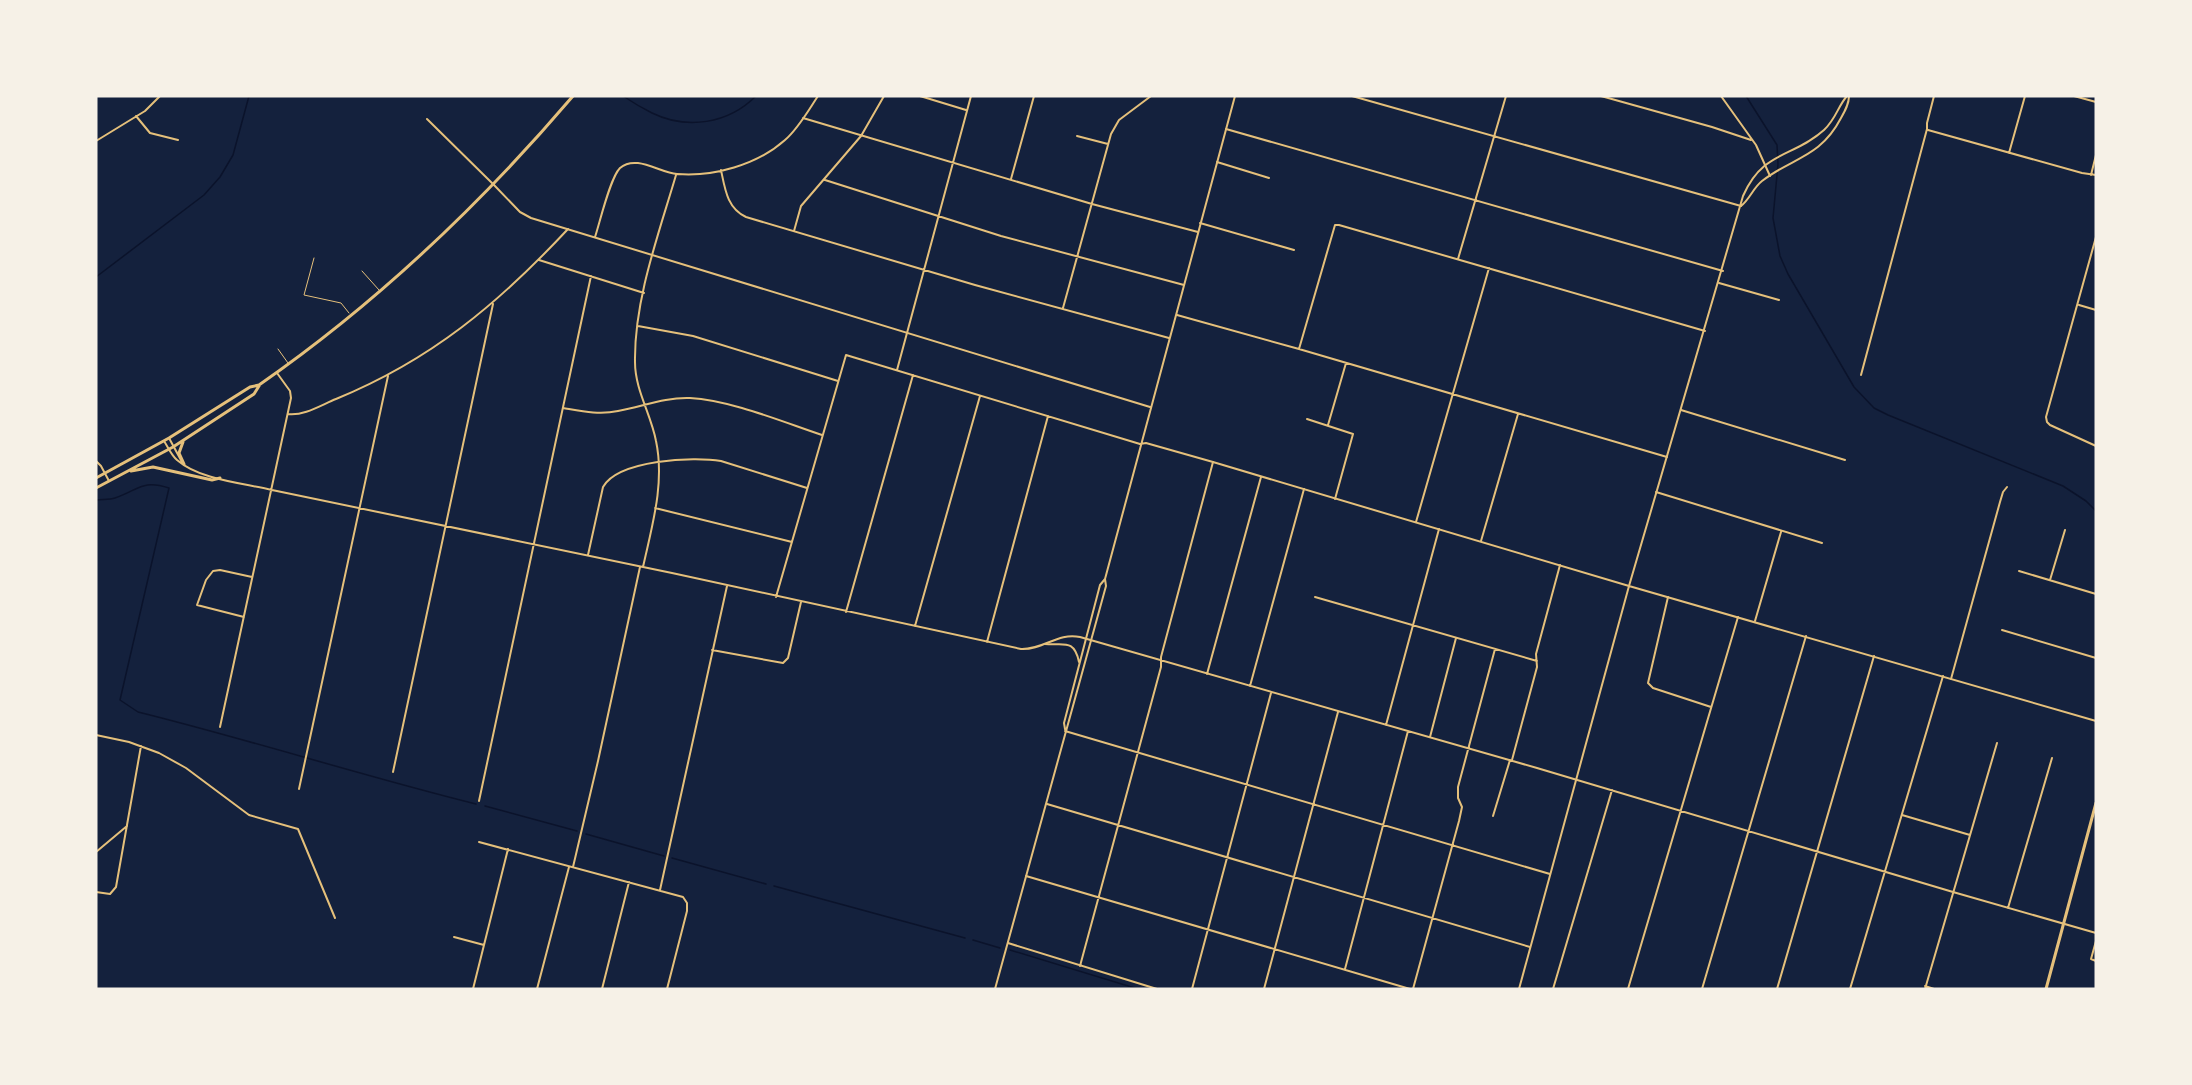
<svg xmlns="http://www.w3.org/2000/svg" width="2192" height="1085" font-family="'IBM Plex Sans',sans-serif">
<rect width="100%" height="100%" fill="#14213d"/>
<g fill="none" stroke-linecap="round" stroke-linejoin="round">
<path stroke="#0b132b" stroke-width="1.5" d="M623 96C632 102 642 108 652 113 687 130 728 124 756 96
M1746 96 1777 145 1778 164 1773 218 1780 256 1788 274 1854 387 1874 408 1888 415 2063 486 2086 501 2096 511
M96 277 204 195 220 177 233 155 249 96
M96 500C102 499 109 500 115 498 139 490 142 479 169 488L120 700 138 712C251 740 363 776 476 804
M485 806 577 831
M586 834 664 856
M672 858 766 884
M774 886 965 938
M973 940 1000 948
M1010 950 1138 989"/>
<path stroke="#e5c07b" stroke-width="1" d="M314 258 304 295 341 303 349 313
M362 271 379 290
M278 349 288 363"/>
<path stroke="#e5c07b" stroke-width="2" d="M920 96 966 110
M1352 96 1741 206
M1601 96 1712 127 1751 140
M1721 96 1756 145 1770 176
M2074 96 2096 102
M136 116 150 133 178 140
M803 118 1092 204 1198 232
M427 119 494 185
M1226 129 1723 271
M1928 130 2082 173 2096 175
M1077 136 1108 144
M96 141 145 111 160 96
M2009 153 2025 96
M1217 162 1269 178
M721 170C725 189 727 208 746 217L975 285 1169 338
M2091 175 2096 155
M1011 179 1034 96
M825 180 1001 236 1184 285
M1200 223 1294 250
M794 231 801 206 861 136 884 96
M595 237C600 222 610 178 620 168 636 154 660 173 677 174 713 177 757 165 785 140 798 129 808 111 818 96
M2096 237 2046 417 2047 422 2050 425 2096 446
M1458 259 1506 96
M539 260 644 293
M1719 283 1779 300
M2079 305 2096 310
M1063 308 1111 134 1119 120 1151 96
M1177 315 1299 349 1667 457
M638 326 693 336 838 381
M1299 349 1335 225H1339L1705 331
M897 370 971 96
M1861 375 1927 129V123L1934 96
M563 408C581 411 599 415 618 411 642 407 664 397 690 398 730 400 783 422 822 435
M1681 410 1845 460
M288 414C304 416 321 405 336 399 431 360 498 304 568 229
M1307 419 1353 434 1335 499
M1328 425 1346 363
M169 438 182 462
M164 441C168 447 171 455 177 460 200 480 243 483 272 490L672 573 1021 649C1043 650 1058 632 1080 637L1537 768 1953 892 2096 933
M1656 492 1822 543
M655 508 792 542
M1416 522 1489 268
M1481 541 1518 414
M588 555 603 487C618 460 694 456 721 461L807 488
M643 567C652 526 665 483 656 441 651 414 635 390 635 362 634 300 659 233 676 175
M2019 571 2096 594
M2050 580 2065 530
M776 597 846 355 1140 444
M1315 597 1537 661
M1668 597 1648 683 1653 688 1711 707
M846 612 913 375
M244 617 197 605 206 580 213 571 220 570 252 577
M1755 621 1781 532
M915 626 980 396
M2002 630 2096 658
M987 642 1048 416
M712 650 783 663 788 658 801 602
M1207 674 1261 477
M1951 679 2000 502 2003 492 2007 487
M1250 686 1304 489
M1386 725 1439 529
M220 727 291 398 290 391 277 373
M1065 731 1550 874
M96 735 129 742 159 753 186 768 249 815 298 829 335 918
M1430 737 1456 638
M1512 760 1537 667 1536 654 1560 565
M393 772 493 304
M299 789 388 376
M479 801 591 276
M1047 804 1530 947
M1902 815 1970 835
M1493 816 1510 760
M479 842 683 897 687 903V911L667 989
M96 852 127 826
M573 867 598 761 640 567
M1026 876 1410 989
M660 890 727 586
M96 892 110 894 116 887 141 746
M2008 908 2052 758
M454 937 484 945
M2096 941 2091 959 2096 961
M1008 943 1157 989
M1080 966 1161 667V657L1213 462
M1345 969 1408 731
M1925 986 1934 989
M473 989 508 849
M537 989 569 867
M602 989 629 882
M1192 989 1271 693
M1264 989 1338 712
M1413 989 1459 821 1462 807 1458 798V787L1495 649
M1553 989 1612 790
M1628 989 1738 617
M1702 989 1806 636
M1777 989 1874 656
M1850 989 1943 676
M1925 989 1997 743"/>
<path stroke="#e5c07b" stroke-width="2" d="M494 185 520 212 531 218 1150 407
M1741 206C1750 199 1753 188 1762 181 1793 157 1820 158 1841 118 1845 111 1849 104 1849 96
M1140 444 1146 443 1213 462 1629 586 2096 721
M96 461 101 466 109 481
M1045 644C1063 646 1074 638 1079 662
M1065 729 1064 723 1100 585 1105 579
M995 989 1095 626 1106 586 1105 579 1235 96
M1519 989 1629 586 1743 196C1763 150 1793 158 1824 130 1836 119 1838 106 1847 96"/>
<path stroke="#e5c07b" stroke-width="3" d="M2046 989 2096 803"/>
<path stroke="#e5c07b" stroke-width="3" d="M183 442 179 453 184 464
M131 471 153 467 212 480 220 478
M96 478 169 438 250 387 259 385C377 303 480 205 573 96
M96 488 173 447 254 394 259 386"/>
</g>
<rect width="2192" height="1085" fill="none" stroke="#f6f1e7" stroke-width="195"/>
</svg>
